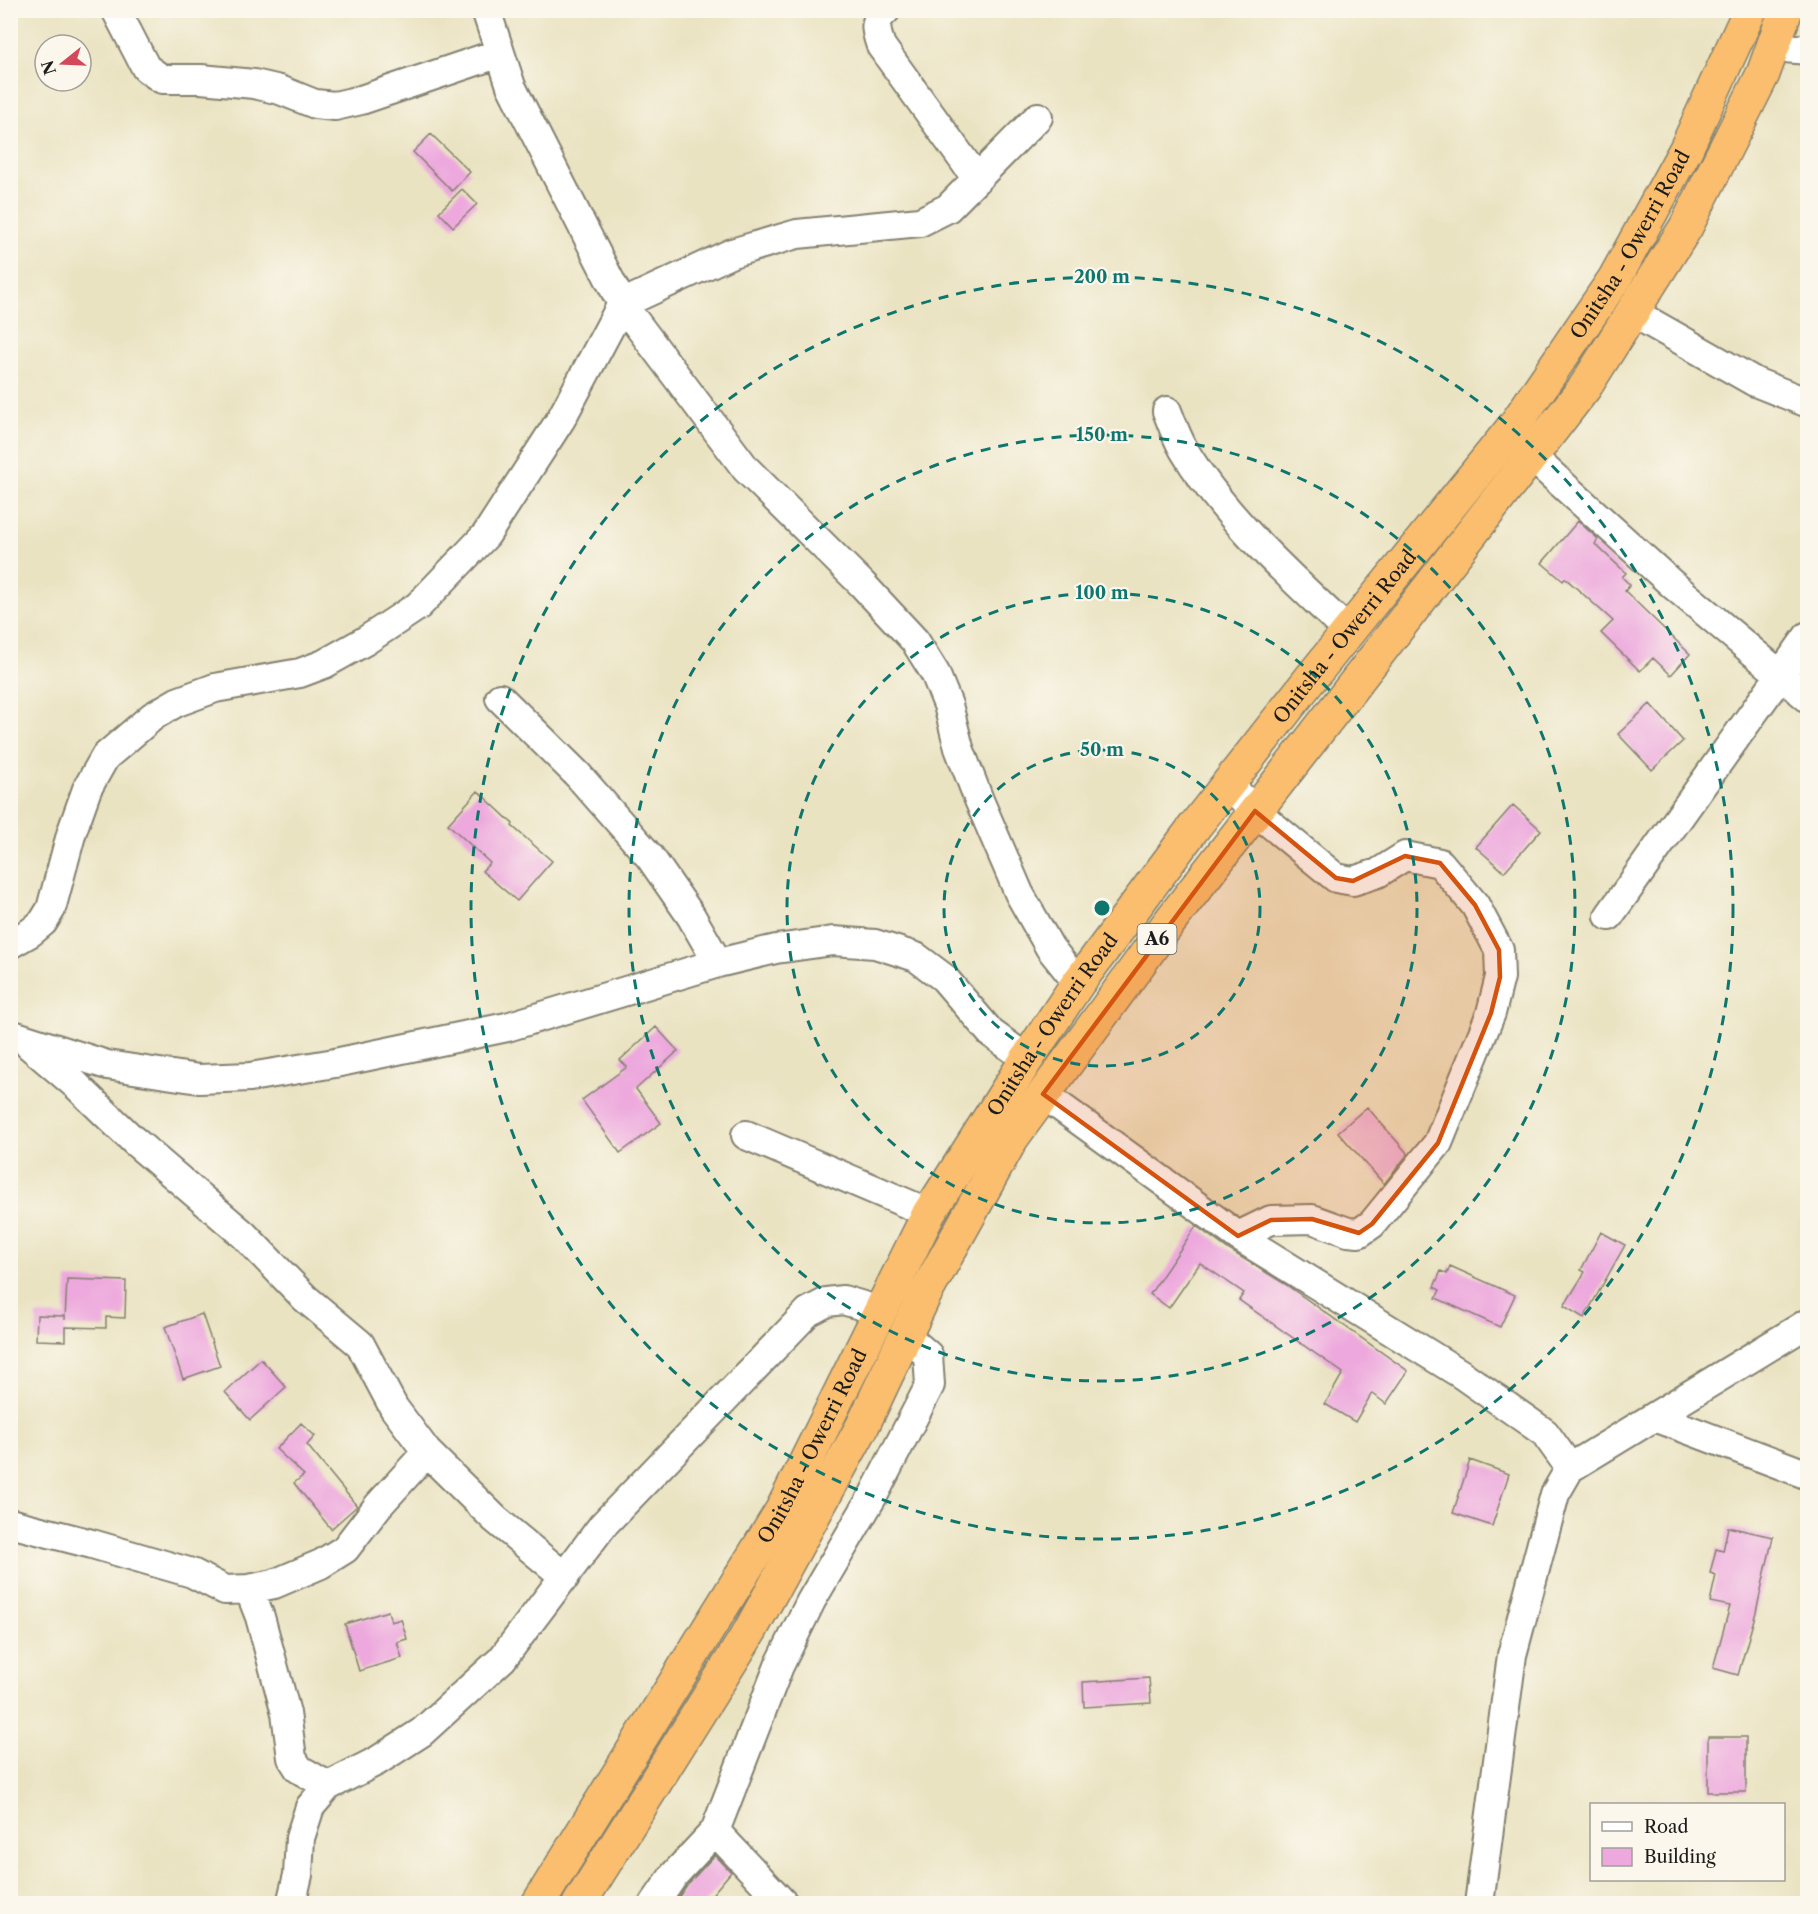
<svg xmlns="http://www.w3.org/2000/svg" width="1818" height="1914" font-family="'Libre Caslon Text',serif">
<rect width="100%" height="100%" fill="#fbf7ec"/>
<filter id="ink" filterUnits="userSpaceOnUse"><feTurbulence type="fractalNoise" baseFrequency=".0167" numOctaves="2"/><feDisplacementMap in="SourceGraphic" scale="12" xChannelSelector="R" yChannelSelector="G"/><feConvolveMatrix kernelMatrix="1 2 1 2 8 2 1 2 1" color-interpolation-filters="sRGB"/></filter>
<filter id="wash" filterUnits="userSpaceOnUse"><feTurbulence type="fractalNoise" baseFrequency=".008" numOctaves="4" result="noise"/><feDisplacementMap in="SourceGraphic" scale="24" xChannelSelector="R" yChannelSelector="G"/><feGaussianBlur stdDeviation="1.35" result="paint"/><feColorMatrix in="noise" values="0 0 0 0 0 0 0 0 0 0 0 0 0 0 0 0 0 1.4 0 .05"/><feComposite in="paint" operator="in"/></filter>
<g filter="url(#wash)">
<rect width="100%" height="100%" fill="#eae3c2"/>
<g id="blocks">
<path fill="#eda9dd" d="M431 134 470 172 452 191 413 152Z
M462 189 477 204 453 227 439 212Z
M1578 521 1598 539 1595 544 1626 573 1622 577 1630 585 1625 591 1690 654 1671 675 1653 658 1640 671 1601 633 1613 621 1565 578 1563 581 1542 563Z
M1650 704 1683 741 1652 770 1618 734Z
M478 791 513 824 512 826 552 861 517 901 482 871 490 863 448 824Z
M1513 805 1541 830 1504 872 1476 847Z
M656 1027 678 1051 636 1089 661 1123 620 1153 582 1100 627 1067 620 1060Z
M1367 1107 1408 1154 1384 1184 1338 1132Z
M1196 1226 1229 1250 1285 1284 1408 1371 1386 1404 1372 1393 1355 1422 1325 1404 1343 1373 1239 1300 1244 1293 1200 1263 1169 1308 1150 1294Z
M1601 1232 1625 1245 1584 1318 1564 1306 1585 1272 1581 1270Z
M1450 1266 1515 1295 1500 1327 1436 1298 1440 1290 1434 1287 1441 1271 1447 1274Z
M67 1279 126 1281 125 1318 106 1317V1328L65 1327V1341L36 1340 37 1315 65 1316V1320Z
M202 1314 220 1366 183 1379 165 1327Z
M261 1359 286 1387 250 1420 225 1392Z
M301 1423 315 1436 307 1445 357 1506 331 1529 294 1483 304 1475 276 1449Z
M1470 1460 1509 1474 1492 1526 1453 1513Z
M1728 1527 1773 1537 1756 1612 1738 1675 1713 1668 1730 1606 1710 1602 1716 1575 1710 1573 1716 1549 1723 1551Z
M388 1611 391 1622 401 1619 407 1639 397 1642 402 1658 359 1671 345 1624Z
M1149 1678 1151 1703 1084 1707 1083 1682Z
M1708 1737H1746V1792H1708Z
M715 1855 731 1872 704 1904H674L687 1885Z"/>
</g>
</g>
<g filter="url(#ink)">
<use href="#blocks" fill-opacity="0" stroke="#83806f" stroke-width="1.5"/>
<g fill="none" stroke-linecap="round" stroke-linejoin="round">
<defs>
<path id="minor" d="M116 10 146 68 162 79H201L254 84 280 90 315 104 335 106 361 100 500 53
M486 10 511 86 622 304 746 469 862 584 915 641 935 673 948 705 959 748 979 800 1019 893 1050 948 1078 983
M886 10C872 22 876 31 881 46L977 179
M1773 47 1808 50
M1632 312 1755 382 1808 403
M1167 411C1172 424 1177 438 1184 450 1225 519 1290 576 1348 631
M1531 456 1672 584 1808 698
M500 698 578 775 650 857 691 916 718 963
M1228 784 1255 811 1336 878 1353 881 1378 873 1405 856 1440 863 1475 905 1499 950 1500 977 1491 1013 1438 1143 1372 1224 1359 1233 1348 1232 1312 1219 1271 1220 1238 1236
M1609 916 1808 636
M10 944 31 932 43 922 51 909 72 831 87 789 105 757 153 716 177 702 215 688 300 673 324 664 365 641 418 606 486 535 561 419 622 304 732 253 797 234 920 222 948 208 1038 117
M10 1034 107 1065 199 1079 250 1077 335 1063 507 1027 718 963 776 949 833 941 875 944 916 957 944 978 991 1033 1027 1059
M29 1045 76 1085 133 1140 244 1235 305 1298 360 1344 394 1408 427 1452 495 1519 565 1577
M1043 1094 1238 1236 1461 1374 1545 1433 1570 1468 1555 1494 1512 1655 1479 1904
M746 1135 929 1213
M1655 1417 1808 1475
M1570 1468 1808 1323
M10 1523 92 1544 192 1573 225 1590 249 1589 274 1584 321 1564 345 1549 378 1506 427 1452
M249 1589 260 1617 286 1713 292 1758 299 1769 328 1786
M715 1831 784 1904
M291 1904 298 1875 300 1838 310 1807 328 1786 377 1761 422 1732 502 1659 603 1525 808 1312 827 1302 843 1300 880 1311
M654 1904 674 1875 715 1831 779 1666 811 1601 874 1494 930 1385 928 1355 905 1335"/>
<g id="highway">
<path id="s1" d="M538 1904 782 1510 929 1213 1027 1059 1078 983 1195 826 1311 678 1515 425 1615 278 1686 149 1750 10"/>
<path d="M579 1904 750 1631 862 1427 924 1296 1012 1138 1168 924 1585 387 1686 227 1763 74 1786 10"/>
</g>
</defs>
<use href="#minor" stroke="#83806f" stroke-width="32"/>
<use href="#highway" stroke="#83806f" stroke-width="36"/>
<use href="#minor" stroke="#fff" stroke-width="28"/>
<use href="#highway" stroke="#fabe6e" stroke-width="33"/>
</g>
</g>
<path fill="#d4530e" fill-opacity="0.2" stroke="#d4530e" stroke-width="4.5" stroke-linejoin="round" d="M1255 811 1336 878 1353 881 1405 856 1440 863 1475 905 1499 950 1500 977 1491 1013 1438 1143 1372 1224 1359 1233 1312 1219 1271 1220 1238 1236 1043 1094Z"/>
<g fill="none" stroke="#0f766e" stroke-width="3" stroke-dasharray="10 8">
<circle cx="1102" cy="908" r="158"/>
<circle cx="1102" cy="908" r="315"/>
<circle cx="1102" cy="908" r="473"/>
<circle cx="1102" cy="908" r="631"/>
</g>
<g text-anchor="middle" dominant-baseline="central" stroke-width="4.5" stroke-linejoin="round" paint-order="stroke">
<rect fill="#fbf7ec" stroke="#5f5e5a" stroke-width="1.5" x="1137.5" y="924" width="39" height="30" rx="4.5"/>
<g font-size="18" font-weight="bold" fill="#1c1c1c">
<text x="1157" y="939">A6</text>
</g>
<g font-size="20" fill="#1c1c1c" stroke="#fbf7ec">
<text stroke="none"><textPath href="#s1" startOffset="1992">Onitsha - Owerri Road</textPath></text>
<text stroke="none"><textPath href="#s1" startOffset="1506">Onitsha - Owerri Road</textPath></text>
<text stroke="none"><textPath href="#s1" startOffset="1020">Onitsha - Owerri Road</textPath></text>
<text stroke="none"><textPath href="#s1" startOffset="534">Onitsha - Owerri Road</textPath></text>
</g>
</g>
<circle cx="1102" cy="908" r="9" fill="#0f766e" stroke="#fbf7ec" stroke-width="3"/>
<g font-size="18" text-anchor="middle" font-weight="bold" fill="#0f766e" stroke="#fbf7ec" stroke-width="4.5" stroke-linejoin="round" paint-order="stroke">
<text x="1102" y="283">200 m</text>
<text x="1102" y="441">150 m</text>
<text x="1102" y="599">100 m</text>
<text x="1102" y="756">50 m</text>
</g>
<rect width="1818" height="1914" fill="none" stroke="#fbf7ec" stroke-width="36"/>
<rect x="1590" y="1803" width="195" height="78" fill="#fbf7ec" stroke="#a29f99" stroke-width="1.5"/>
<rect x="1602" y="1822" width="30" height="9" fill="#ffffff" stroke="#a29f99" stroke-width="1.5"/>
<text x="1644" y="1833" font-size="18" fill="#1c1c1c">Road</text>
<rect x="1602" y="1848" width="30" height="18" fill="#eda9dd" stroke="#a29f99" stroke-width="1.5"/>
<text x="1644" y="1863" font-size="18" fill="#1c1c1c">Building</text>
<g transform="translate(63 63) rotate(252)"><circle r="28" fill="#fbf7ec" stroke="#a29f99" stroke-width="1.5"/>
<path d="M0-4.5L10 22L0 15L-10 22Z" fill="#d1495b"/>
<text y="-9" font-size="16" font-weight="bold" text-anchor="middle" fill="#1c1c1c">N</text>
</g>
</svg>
